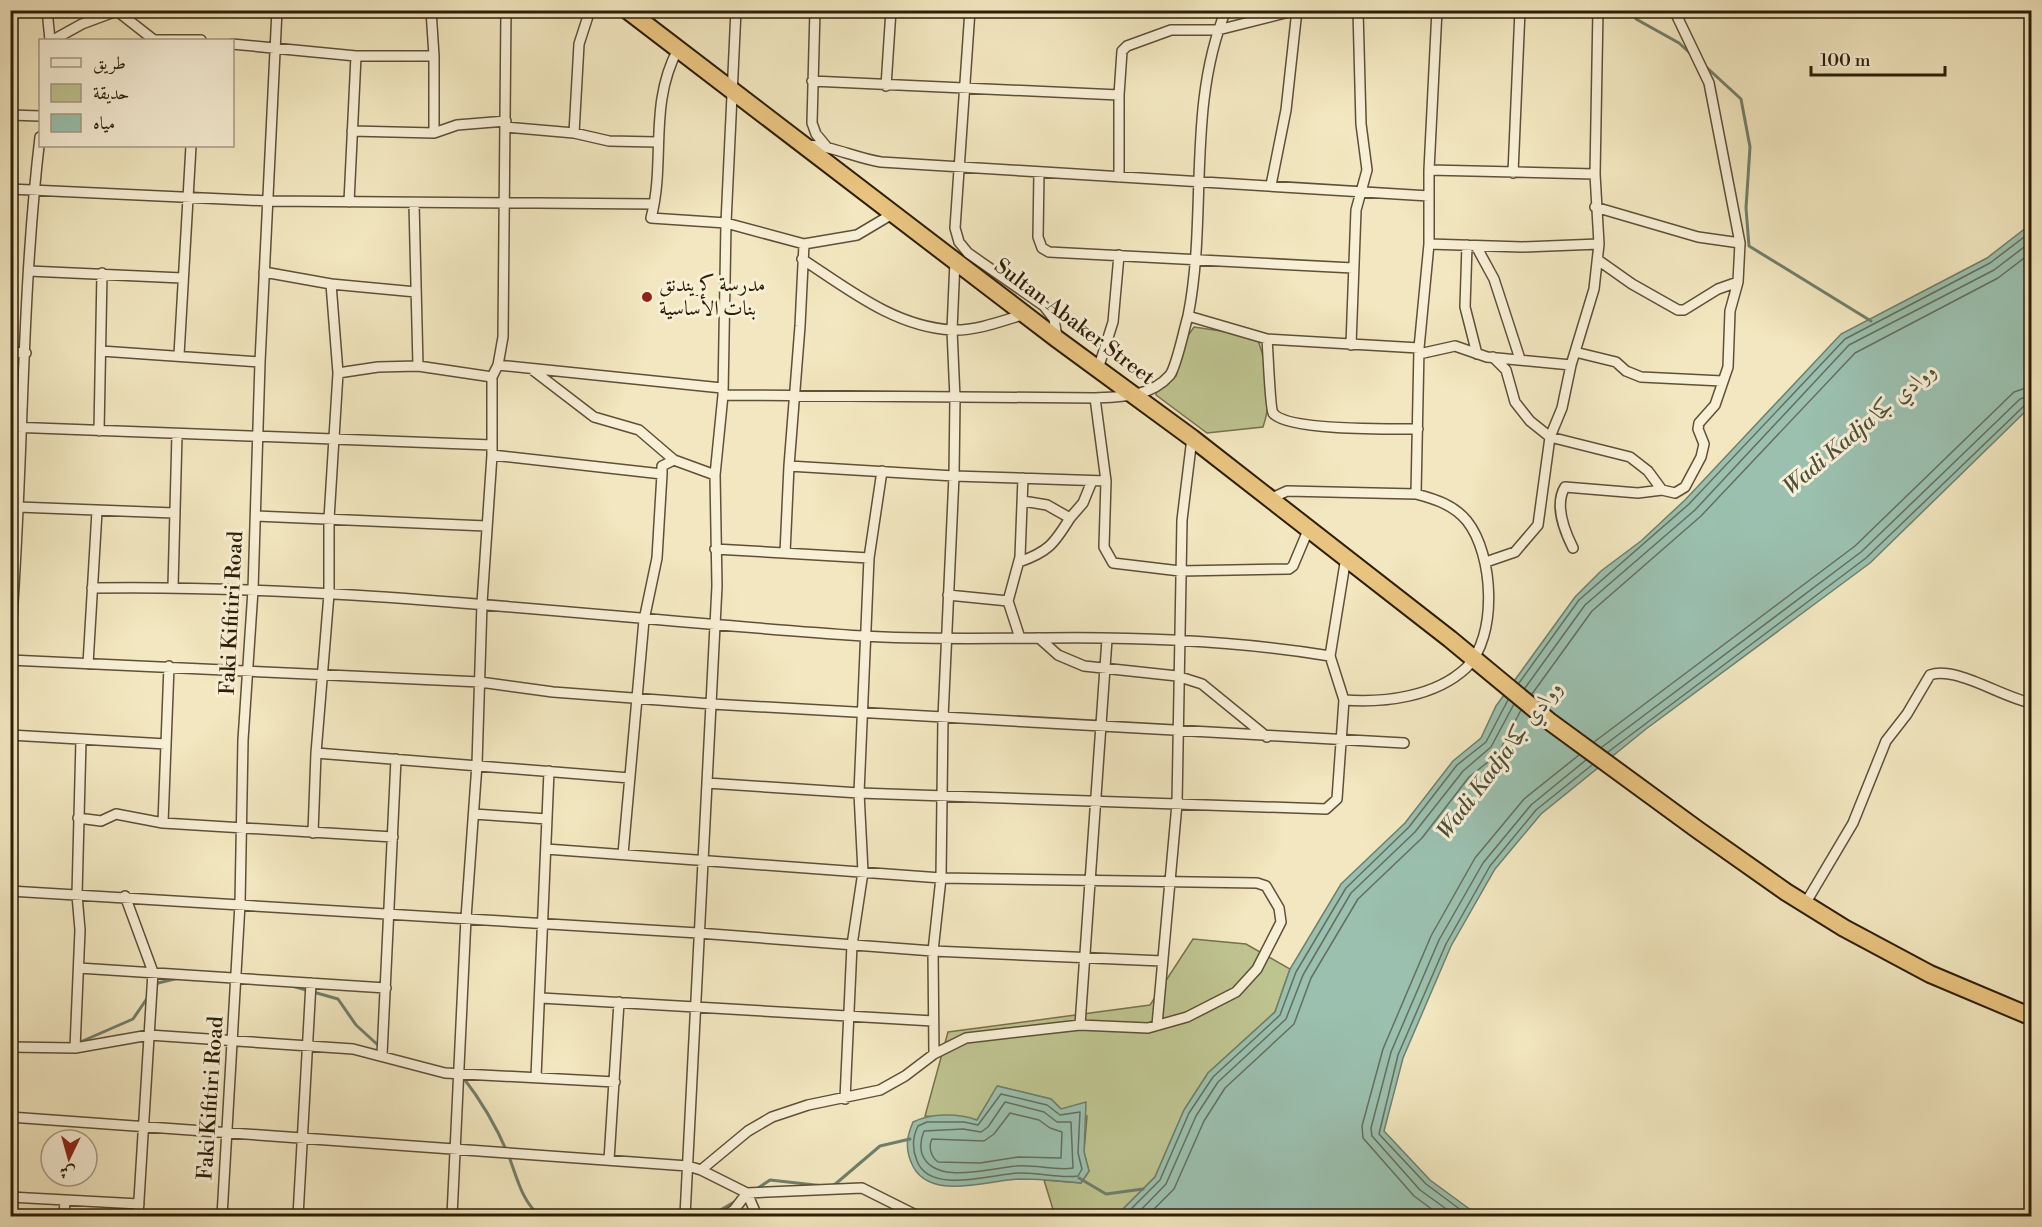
<svg xmlns="http://www.w3.org/2000/svg" width="2042" height="1227" font-family="'Libre Bodoni',Amiri,serif">
<rect width="100%" height="100%" fill="#f2e7c0"/>
<filter id="stains"><feTurbulence type="fractalNoise" baseFrequency=".00333" numOctaves="4"/><feColorMatrix values="0 0 0 0 .2 0 0 0 0 .09 0 0 0 0 .02 0 0 0 .5 -.17"/></filter>
<radialGradient id="worn" r=".72"><stop offset=".6" stop-color="#630" stop-opacity="0"/><stop offset="1" stop-color="#630" stop-opacity=".3"/></radialGradient>
<path fill="#bec490" stroke="#76714c" stroke-width="1.5" d="M1194 327 1241 334 1258 340C1268 369 1273 398 1263 427L1207 433 1156 395 1157 389 1176 376 1185 340Z
M1193 939 1246 944 1290 969 1275 1012 1208 1073 1184 1110 1155 1177 1116 1216H1055L1044 1180 1081 1183 1089 1171 1084 1152 1087 1116 1061 1109 1051 1099 998 1086 977 1120 925 1116 948 1032 1150 1005Z"/>
<path fill="#9bc0af" stroke="#6f7f6c" stroke-width="1.5" d="M2031 224V406L1870 563 1646 729 1541 814 1495 869 1451 946 1403 1058 1384 1131 1430 1180 1479 1216H1116L1155 1177 1184 1110 1208 1073 1275 1012 1290 969 1341 884 1405 823 1453 761 1481 738 1496 706 1575 597 1601 571 1641 541 1685 500 1841 334 1987 258Z
M997 1086 1051 1099 1061 1109 1086 1102 1084 1152 1089 1171 1081 1183C1061 1181 1040 1179 1020 1179 987 1180 927 1203 911 1162 905 1147 907 1136 913 1122 931 1113 958 1113 977 1120Z"/>
<g fill="none" stroke-linecap="round" stroke-linejoin="round">
<path stroke="#646f5c" stroke-width="1.5" d="M1519 683 1579 600 1689 504 1845 339 1990 263 2032 231
M1525 688 1585 605 1695 510 1849 345 1994 270 2032 241
M1532 694 1592 611 1701 516 1855 353 1998 278 2032 252
M1594 742 1855 546 2014 392 2032 386
M1602 747 1861 552 2020 399 2032 395
M1608 752 1866 558 2025 405 2032 403
M1001 1094 1047 1105 1060 1115 1080 1112 1078 1153 1082 1169 1078 1176C1059 1179 1038 1172 1019 1173 992 1174 930 1195 917 1161 912 1149 912 1138 918 1126L927 1122H964L978 1125Z
M1005 1102 1044 1112 1057 1122H1071L1073 1168C1055 1171 1035 1164 1016 1166 990 1168 934 1186 922 1154 920 1147 921 1138 924 1131L963 1129 981 1132 988 1127Z
M1010 1113 1039 1120 1050 1128 1062 1132 1061 1158 1018 1157 980 1163 938 1162C931 1157 928 1147 932 1139L984 1141 994 1134Z
M1124 1216 1160 1180 1189 1113 1213 1077 1280 1015 1296 972 1346 888 1409 827 1457 765 1486 742 1508 700
M1135 1216 1166 1184 1196 1116 1218 1082 1286 1019 1303 975 1351 893 1415 832 1463 771 1491 747 1514 704
M1147 1216 1174 1189 1204 1121 1225 1088 1294 1024 1311 978 1358 899 1422 838 1469 777 1498 754 1521 710
M1441 1216 1414 1196 1363 1138 1362 1126 1383 1049 1431 936 1475 858 1524 799 1579 755
M1456 1216 1420 1190 1372 1136 1371 1128 1391 1052 1439 940 1483 863 1531 805 1586 760
M1469 1216 1426 1184 1379 1134 1398 1055 1446 944 1490 866 1536 810 1592 765"/>
<path stroke="#6f7f6c" stroke-width="3" d="M1636 10V19L1679 43 1690 53
M1704 65 1741 99 1750 147 1746 208 1749 246 1871 321
M292 986 338 999 356 1025 379 1046
M155 987 158 983 179 978
M78 1043 133 1019 148 997
M462 1076C480 1099 497 1128 508 1154 517 1177 521 1200 540 1216
M1079 1178 1106 1194 1143 1189
M833 1186 880 1146 910 1139
M755 1190 770 1180 824 1186
M710 1216 736 1201"/>
<defs>
<path id="minor" d="M47 10 50 40
M431 10 434 56
M815 10 812 123 816 134 826 146
M970 10 955 228 959 242 968 253 1044 306 1054 319 1057 337
M1226 10C1186 107 1208 216 1188 316L1267 339C1268 350 1270 408 1273 413 1286 431 1394 429 1418 429
M1575 10H1605
M53 40 82 24 117 11 154 40H201
M232 44 356 56 349 202
M678 49C648 105 666 161 651 218L726 223 804 244 800 326 789 466
M356 56H434V133
M812 81 1119 95
M886 86 891 10
M10 115 40 116
M506 127 574 133 609 141 656 142
M352 131 434 133 457 125 506 121
M574 133 579 44 590 10
M805 145C832 145 854 158 881 162L1429 196
M1429 170 1595 174
M1039 172 1038 237 1042 248 1049 252 1353 268
M1513 173 1520 10
M1119 177V95L1122 51 1127 46 1171 30H1218L1297 10
M1271 185 1286 110 1297 10
M10 189 268 201 654 204
M414 203 418 366
M1595 207 1698 237 1740 243
M804 244 857 235 894 213
M1429 244 1522 247 1599 244
M1467 245 1465 307 1477 354
M1476 246 1494 279 1520 359
M802 259C848 289 895 327 952 330 976 331 1002 321 1025 314
M1598 260 1632 284 1678 310H1684L1718 289 1738 282
M29 271 182 278
M264 272 331 284 338 373 329 519V594L316 753 313 833
M331 284 416 292
M1267 339 1419 348
M1351 345 1356 210 1367 170 1361 124 1358 10
M101 351 260 362
M10 352 26 353
M1575 352 1616 362 1626 371 1641 377 1722 381
M1419 354 1455 346 1487 357 1571 365
M179 355 191 146
M1493 357 1506 370 1515 402 1530 421 1550 437 1630 457 1648 471 1662 490 1675 493 1685 487 1701 457 1704 444 1698 429 1699 423 1715 405 1728 367 1730 311 1738 282 1740 243 1709 83 1674 10
M498 365 722 388
M1098 369 1113 322 1119 255
M534 371 594 417 639 430 674 460
M338 373 378 367 418 366 492 377
M723 395 1095 398C1121 397 1151 397 1170 375 1177 365 1184 329 1188 316
M1095 398 1106 481 1104 547 1113 563 1180 571 1289 569 1293 566 1309 528
M10 427 492 445
M99 431 102 273
M492 455 662 474V466L674 460 715 475
M1416 494 1419 348 1429 244V170L1437 10
M1270 499 1287 491 1416 494C1435 499 1454 505 1467 521 1494 555 1498 637 1466 668 1435 697 1384 703 1344 700
M1023 501 1047 505 1070 518 1083 503 1092 481
M18 507 174 513
M256 516 486 526
M1573 548C1564 530 1554 505 1565 487L1638 493 1662 490
M715 549 869 558
M785 553 789 466 954 476 1106 481
M1019 562C1048 552 1054 544 1070 518
M1486 562 1515 552 1538 525 1550 437 1562 408 1571 365 1594 289 1599 244 1595 174 1598 10
M173 587 177 434
M92 588C350 584 606 619 863 636 926 640 987 638 1050 638 1143 637 1238 641 1330 656L1344 700 1337 799 1326 809 859 793 707 783
M948 595 1008 601
M1020 638 1008 601 1020 557 1023 478
M1039 638 1058 655 1084 666 1177 676 1202 684 1267 737
M10 644C24 475 20 305 40 137
M1330 656 1346 557
M10 660 480 682 553 692 712 704 1404 743
M88 664 97 511
M10 735 166 744
M316 753 630 778
M474 814 547 819
M78 818 101 821 116 814 163 823 393 837
M163 823 169 666
M546 849 941 878 1257 883 1266 886 1279 908 1281 922 1257 969 1236 992 1187 1017 1148 1028 1080 1025 966 1038 934 1054 905 1076 880 1090 808 1105 772 1117 748 1131 701 1170
M623 854 644 620 657 558 662 474
M10 891 698 933 933 951 1162 961
M125 896 153 972 138 1216
M1805 904 1853 823 1886 741 1907 714 1930 675C1955 665 2005 699 2032 703
M79 968 386 988
M541 998 933 1021
M1080 1025 1107 639
M1157 1025 1177 804 1182 520 1192 438
M10 1047 75 1048 149 1035 353 1049 445 1073 615 1082
M75 1048 80 930 77 895 81 740
M934 1054 933 951 941 878 943 718 954 476 955 398 952 330 955 261
M382 1055 396 759
M536 1077 549 771
M845 1099 852 945 863 872 859 793 869 558 882 471
M10 1117 688 1166 701 1170 747 1193 757 1216
M609 1160 619 1002
M10 1197 139 1204
M64 1216 65 1200
M222 1216 240 904 243 740 253 590 260 362 277 10
M298 1216 311 983
M452 1216 466 918 477 764 482 603 492 455V377L498 365 503 337 506 10
M685 1216 717 586 715 475 723 395 726 223 736 10
M725 1216 734 1210 747 1193 862 1188 918 1216"/>
<path id="trunk" d="M627 10 1057 339 1192 438 1450 639 1549 721 1698 830 1786 892 1844 928 1930 974 2032 1017"/>
</defs>
<use href="#minor" stroke="#5f5036" stroke-width="12"/>
<use href="#trunk" stroke="#2e1e08" stroke-width="20"/>
<use href="#minor" stroke="#f7efd6" stroke-width="9"/>
<use href="#trunk" stroke="#e9c480" stroke-width="16"/>
</g>
<circle fill="#8f2418" stroke="#f7efd6" stroke-width="2" cx="647" cy="297" r="6"/>
<g text-anchor="middle" dominant-baseline="central" stroke-width="6" stroke-linejoin="round" paint-order="stroke">
<g font-size="21" fill="#2e1e08" stroke="#f7efd6" text-anchor="start">
<text x="659" y="285">مدرسة كريندنق<tspan x="659" dy="24">بنات الأساسية</tspan></text>
</g>
<g font-size="21" fill="#2e1e08" stroke="#f7efd6">
<text transform="translate(1074 322) rotate(37)">Sultan Abaker Street</text>
<text transform="translate(232 613) rotate(-87)">Faki Kifitiri Road</text>
<text transform="translate(211 1098) rotate(-86)">Faki Kifitiri Road</text>
</g>
<g font-size="22" font-style="italic" fill="#4f4f3a" stroke="#f7efd6">
<text transform="translate(1860 429) rotate(-40)">Wadi Kadja ووادي كجا</text>
<text transform="translate(1500 760) rotate(-53)">Wadi Kadja ووادي كجا</text>
</g>
</g>
<rect width="2042" height="1227" fill="none" stroke="#f2e7c0" stroke-width="36"/>
<rect x="12" y="12" width="2018" height="1203" fill="none" stroke="#2e1e08" stroke-width="3"/>
<rect x="18" y="18" width="2006" height="1191" fill="none" stroke="#2e1e08" stroke-width="1.5"/>
<rect x="39" y="39" width="195" height="108" fill="#f7efd6" stroke="#a79b84" stroke-width="1.5"/>
<rect x="51" y="58" width="30" height="9" fill="#f7efd6" stroke="#a79b84" stroke-width="1.5"/>
<text x="93" y="69" font-size="18" fill="#2e1e08">طريق</text>
<rect x="51" y="84" width="30" height="18" fill="#bec490" stroke="#a79b84" stroke-width="1.5"/>
<text x="93" y="99" font-size="18" fill="#2e1e08">حديقة</text>
<rect x="51" y="114" width="30" height="18" fill="#9bc0af" stroke="#a79b84" stroke-width="1.5"/>
<text x="93" y="129" font-size="18" fill="#2e1e08">مياه</text>
<g transform="translate(69 1158) rotate(185)"><circle r="28" fill="#f7efd6" stroke="#a79b84" stroke-width="1.5"/>
<path d="M0-4.5L10 22L0 15L-10 22Z" fill="#8f2418"/>
<text y="-9" font-size="16" font-weight="bold" text-anchor="middle" fill="#2e1e08">ش</text>
</g>
<path d="M1811 66v9h134v-9" fill="none" stroke="#2e1e08" stroke-width="3"/>
<text x="1820" y="66" font-size="18" fill="#2e1e08" stroke="#f7efd6" stroke-width="4.5" paint-order="stroke">100 m</text>
<rect width="100%" height="100%" filter="url(#stains)"/>
<rect width="100%" height="100%" fill="url(#worn)"/>
</svg>
